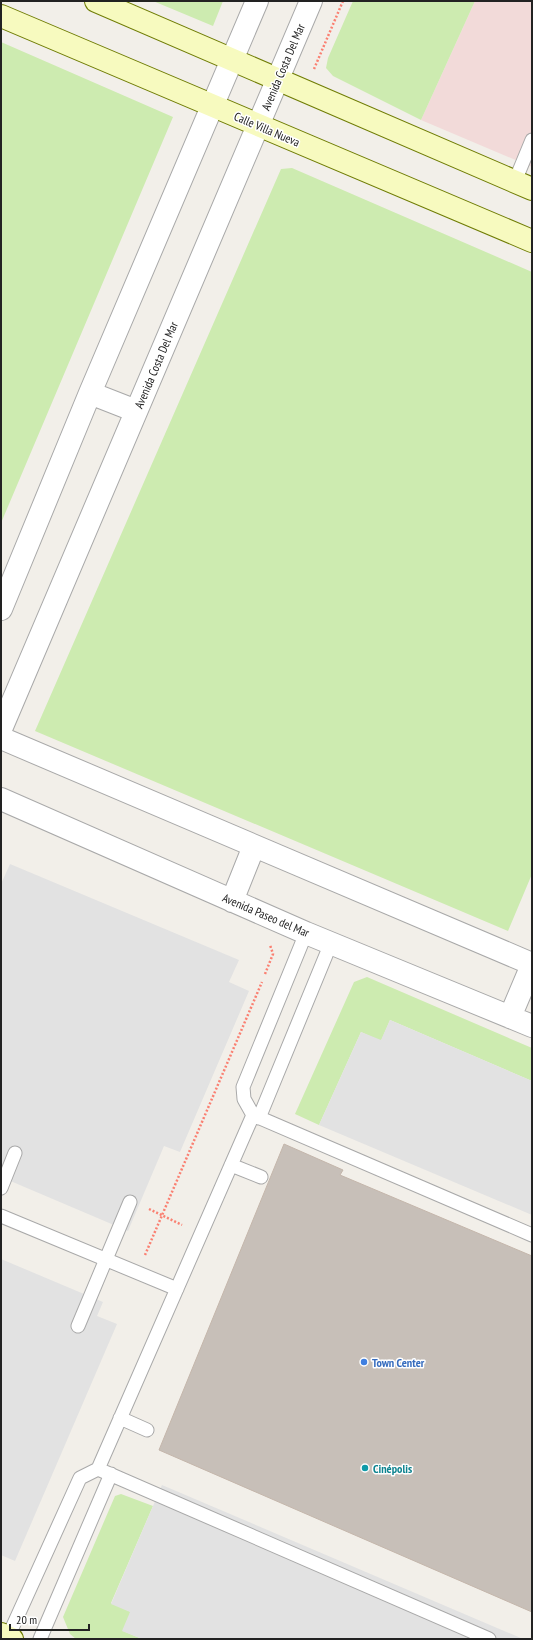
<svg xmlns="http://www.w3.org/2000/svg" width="533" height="1640" font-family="'PT Sans Narrow',sans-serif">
<rect width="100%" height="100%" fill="#f2efe9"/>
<path fill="#f2dad9" d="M475 1H532V167L421 120Z"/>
<path fill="#cdebb0" d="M153 1H223L213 26Z
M353 1H475L421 120 333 76 326 68 328 58Z
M1 42 173 117 1 523Z
M292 168 532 272V874L508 931 35 731 281 169Z
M367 977 532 1048V1081L390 1020 381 1041 361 1032 319 1125 295 1114 354 982Z
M121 1494 153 1506 111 1603 131 1612 123 1631 142 1639H76L70 1634 63 1617 115 1496Z"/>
<path fill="#e2e2e2" d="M10 864 239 960 229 982 249 991 180 1152 164 1146 128 1231 1 1177V884Z
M390 1020 532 1081V1215L319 1125 361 1032 381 1040Z
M1 1259 103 1302 97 1316 117 1324 15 1561 1 1555Z
M162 1485 523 1639H142L122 1631 130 1612 111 1604Z"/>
<path fill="#c7bfb8" stroke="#c4b6ab" d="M284 1144 343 1170 340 1175 532 1256V1612L159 1450Z"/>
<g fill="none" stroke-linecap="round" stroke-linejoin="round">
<defs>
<path id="lane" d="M515 181 532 140
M306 933 243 1087 244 1099 253 1115 532 1235
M259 1118 331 943
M231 1165 261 1177
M1 1188 15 1153
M1 1216 177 1289
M78 1326 130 1202
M120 1418 147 1430
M98 1469 253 1115
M8 1637 80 1478 98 1469 489 1639
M40 1639 111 1474"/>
<path id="street" d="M90 393 136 411
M1 609 90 393 257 1
M1 729 311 1
M1 738 532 964
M1 799 306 933 532 1026
M232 901 254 846
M510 1017 532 965"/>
<path id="secondary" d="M96 1 532 189
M1 16 532 241
M1 1634 12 1639"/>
</defs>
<use href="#lane" stroke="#a9a9a9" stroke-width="15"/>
<use href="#street" stroke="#a9a9a9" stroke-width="24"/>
<use href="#secondary" stroke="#707d05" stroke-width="24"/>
<path stroke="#fa8072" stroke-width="2.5" stroke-dasharray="2 2" stroke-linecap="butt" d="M314 69 343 1
M265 974 273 954 270 945
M149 1209 182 1225
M145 1255 262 982"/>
<use href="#lane" stroke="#fff" stroke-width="13"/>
<use href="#street" stroke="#fff" stroke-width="22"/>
<use href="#secondary" stroke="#f7fabf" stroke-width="22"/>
</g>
<circle fill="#3f7fe0" stroke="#fff" stroke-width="1.5" cx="364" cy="1362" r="4"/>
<circle fill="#0f9aa8" stroke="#fff" stroke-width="1.5" cx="365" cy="1468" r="4"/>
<g text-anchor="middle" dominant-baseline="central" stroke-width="3" stroke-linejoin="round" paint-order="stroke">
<g font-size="12" fill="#222" stroke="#fff">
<text transform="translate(283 67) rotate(-67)">Avenida Costa Del Mar</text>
<text transform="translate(267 129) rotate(23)">Calle Villa Nueva</text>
<text transform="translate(156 365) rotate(-67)">Avenida Costa Del Mar</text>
<text transform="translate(266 915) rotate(23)">Avenida Paseo del Mar</text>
</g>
<g font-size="12" font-weight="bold" fill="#366cbe" stroke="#fff" text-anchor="start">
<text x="372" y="1362">Town Center</text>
</g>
<g font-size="12" font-weight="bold" fill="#0d838f" stroke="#fff" text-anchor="start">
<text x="373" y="1468">Cinépolis</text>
</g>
</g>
<rect width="533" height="1640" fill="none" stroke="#222222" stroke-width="4"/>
<path d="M10 1624v6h79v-6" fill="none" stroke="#222222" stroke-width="2"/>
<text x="16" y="1624" font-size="12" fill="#222222" stroke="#ffffff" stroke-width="3" paint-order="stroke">20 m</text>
</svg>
